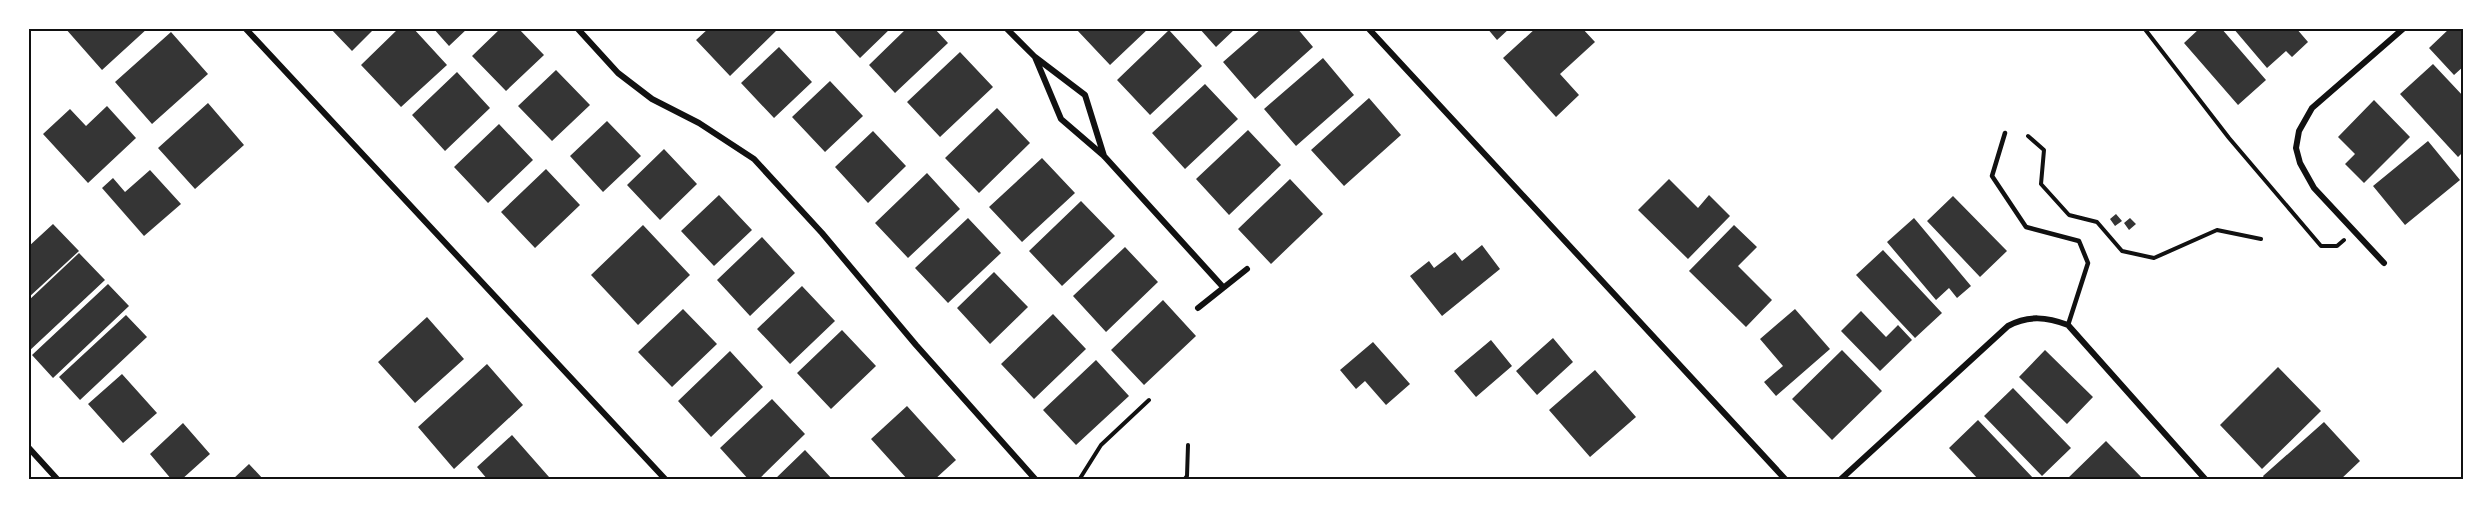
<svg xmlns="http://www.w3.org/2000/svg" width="2492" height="508" font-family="'Zilla Slab',serif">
<rect width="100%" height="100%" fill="#fff"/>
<path fill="#353535" d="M65 28H148L102 70Z
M330 28H375L352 51Z
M399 28H413L447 65 401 107 361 65Z
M433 28H468L449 46Z
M501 28H518L544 55 506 91 472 56Z
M709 28H779L730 76 696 40Z
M835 28H891L860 58 834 30Z
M907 28H934L948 43 895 93 869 65Z
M1079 28H1149L1110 65 1077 30Z
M1199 28H1236L1216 47Z
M1262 28H1297L1313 47 1255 99 1223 62Z
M1487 28H1510L1497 40Z
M1536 28H1582L1595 42 1560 74 1579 95 1556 117 1503 58Z
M2200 28H2221L2266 80 2238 105 2184 43Z
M2233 28H2296L2308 42 2292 57 2286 51 2267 68Z
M2450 28H2464V66L2454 75 2429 48Z
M1169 30 1202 66 1150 115 1117 80Z
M171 32 208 74 152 124 115 82Z
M779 47 812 82 774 118 741 83Z
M960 52 993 87 940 137 907 102Z
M1323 58 1354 95 1296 146 1264 109Z
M2433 64 2464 97V151L2458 157 2400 94Z
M556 70 590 105 552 141 518 106Z
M457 72 490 108 445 151 412 115Z
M830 81 863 116 825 152 792 117Z
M1205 84 1238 119 1185 169 1152 133Z
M1369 98 1401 135 1344 186 1311 150Z
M2374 100 2410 137 2364 183 2345 164 2355 154 2338 137Z
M208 103 244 145 195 189 158 148Z
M107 106 136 138 88 183 43 134 70 109 86 126Z
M997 108 1030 143 979 193 945 158Z
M607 121 641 156 603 192 570 156Z
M499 124 533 160 488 203 454 167Z
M1248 130 1281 165 1229 215 1196 179Z
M873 131 906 166 868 203 835 167Z
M2428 141 2460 180 2405 225 2373 186Z
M664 149 697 184 660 220 627 185Z
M1042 158 1075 193 1022 242 989 207Z
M546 169 580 205 535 248 501 212Z
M150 170 181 204 144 236 102 188 113 178 125 192Z
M927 173 960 209 908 258 875 223Z
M1290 179 1323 214 1271 264 1238 229Z
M1669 179 1698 208 1709 195 1730 216 1688 259 1638 210Z
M719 195 752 230 714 266 681 231Z
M1953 196 2007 251 1980 277 1927 221Z
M1081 201 1115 236 1062 286 1029 251Z
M2116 214 2122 221 2115 226 2110 219Z
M968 218 1001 253 948 303 915 268Z
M1914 218 1971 286 1957 298 1949 288 1936 300 1887 242Z
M2130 218 2136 224 2129 230 2124 223Z
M53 224 79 251 28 298V247Z
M643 225 690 275 638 325 591 275Z
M1734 225 1757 247 1738 266 1772 300 1746 327 1689 271Z
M762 237 795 273 750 316 717 280Z
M1482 245 1500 269 1442 316 1410 276 1429 261 1434 268 1455 252 1462 261Z
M1125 247 1158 282 1106 332 1073 296Z
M1883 250 1942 313 1915 338 1856 275Z
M79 253 105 280 28 352V301Z
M994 272 1028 307 990 344 957 308Z
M108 284 129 306 53 378 32 355Z
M802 286 835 321 790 364 757 329Z
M1163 300 1196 336 1144 385 1111 350Z
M683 309 717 344 672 387 638 352Z
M1795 309 1830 349 1776 396 1764 382 1783 366 1760 339Z
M1861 311 1886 337 1898 325 1912 340 1880 371 1841 331Z
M1053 314 1086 349 1034 399 1001 364Z
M126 315 147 337 80 400 59 377Z
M427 317 464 359 415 403 378 362Z
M842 330 876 366 831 409 797 373Z
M1553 338 1573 362 1537 395 1516 371Z
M1491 340 1512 366 1476 397 1454 371Z
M1373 342 1410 384 1386 405 1365 381 1356 389 1340 370Z
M1842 350 1882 391 1832 440 1792 399Z
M2045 350 2093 397 2067 424 2019 377Z
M730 351 763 387 711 437 678 401Z
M1096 360 1129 396 1076 445 1043 410Z
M487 364 523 405 454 469 418 427Z
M2278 367 2321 411 2262 469 2220 425Z
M1595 370 1636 417 1590 457 1549 410Z
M122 374 157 413 123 443 88 404Z
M2013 388 2071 448 2042 476 1984 416Z
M772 399 805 434 758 480H749L720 448Z
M907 406 956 460 934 480H908L871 439Z
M1978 420 2035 480H1979L1949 448Z
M2324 422 2360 461 2340 480H2265L2263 476Z
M183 423 210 454 181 480H172L150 454Z
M512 435 549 477 546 480H488L477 467Z
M2106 441 2144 480H2066Z
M805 450 833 480H774Z
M249 464 264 480H232Z"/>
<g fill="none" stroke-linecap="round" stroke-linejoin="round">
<path stroke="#111" stroke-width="4" d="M2144 28 2229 138 2321 246H2337L2344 240
M2028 136 2044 150 2041 184 2069 215 2097 222 2122 251 2154 258 2217 230 2261 239
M1079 480 1101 445 1149 400
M1184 480 1187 476 1188 445"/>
<path stroke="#111" stroke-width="4.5" d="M2005 133 1992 176 2026 227 2079 241 2088 263 2068 325"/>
<path stroke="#111" stroke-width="6" d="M245 28 666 480
M577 28 618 73 652 99 699 123 754 159 822 233 916 345 1036 480
M1006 28 1035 57 1085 95 1104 156
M1368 28 1786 480
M1035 57 1061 119 1104 156 1223 287
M2384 263 2314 188 2300 163 2296 148 2299 131 2312 108 2404 28
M1198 308 1247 269
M28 447 58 480
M1840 480 2008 326C2028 315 2047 317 2068 325L2206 480"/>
</g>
<rect width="2492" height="508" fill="none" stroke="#ffffff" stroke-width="60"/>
<rect x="30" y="30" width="2432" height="448" fill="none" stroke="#111" stroke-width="2"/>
</svg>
